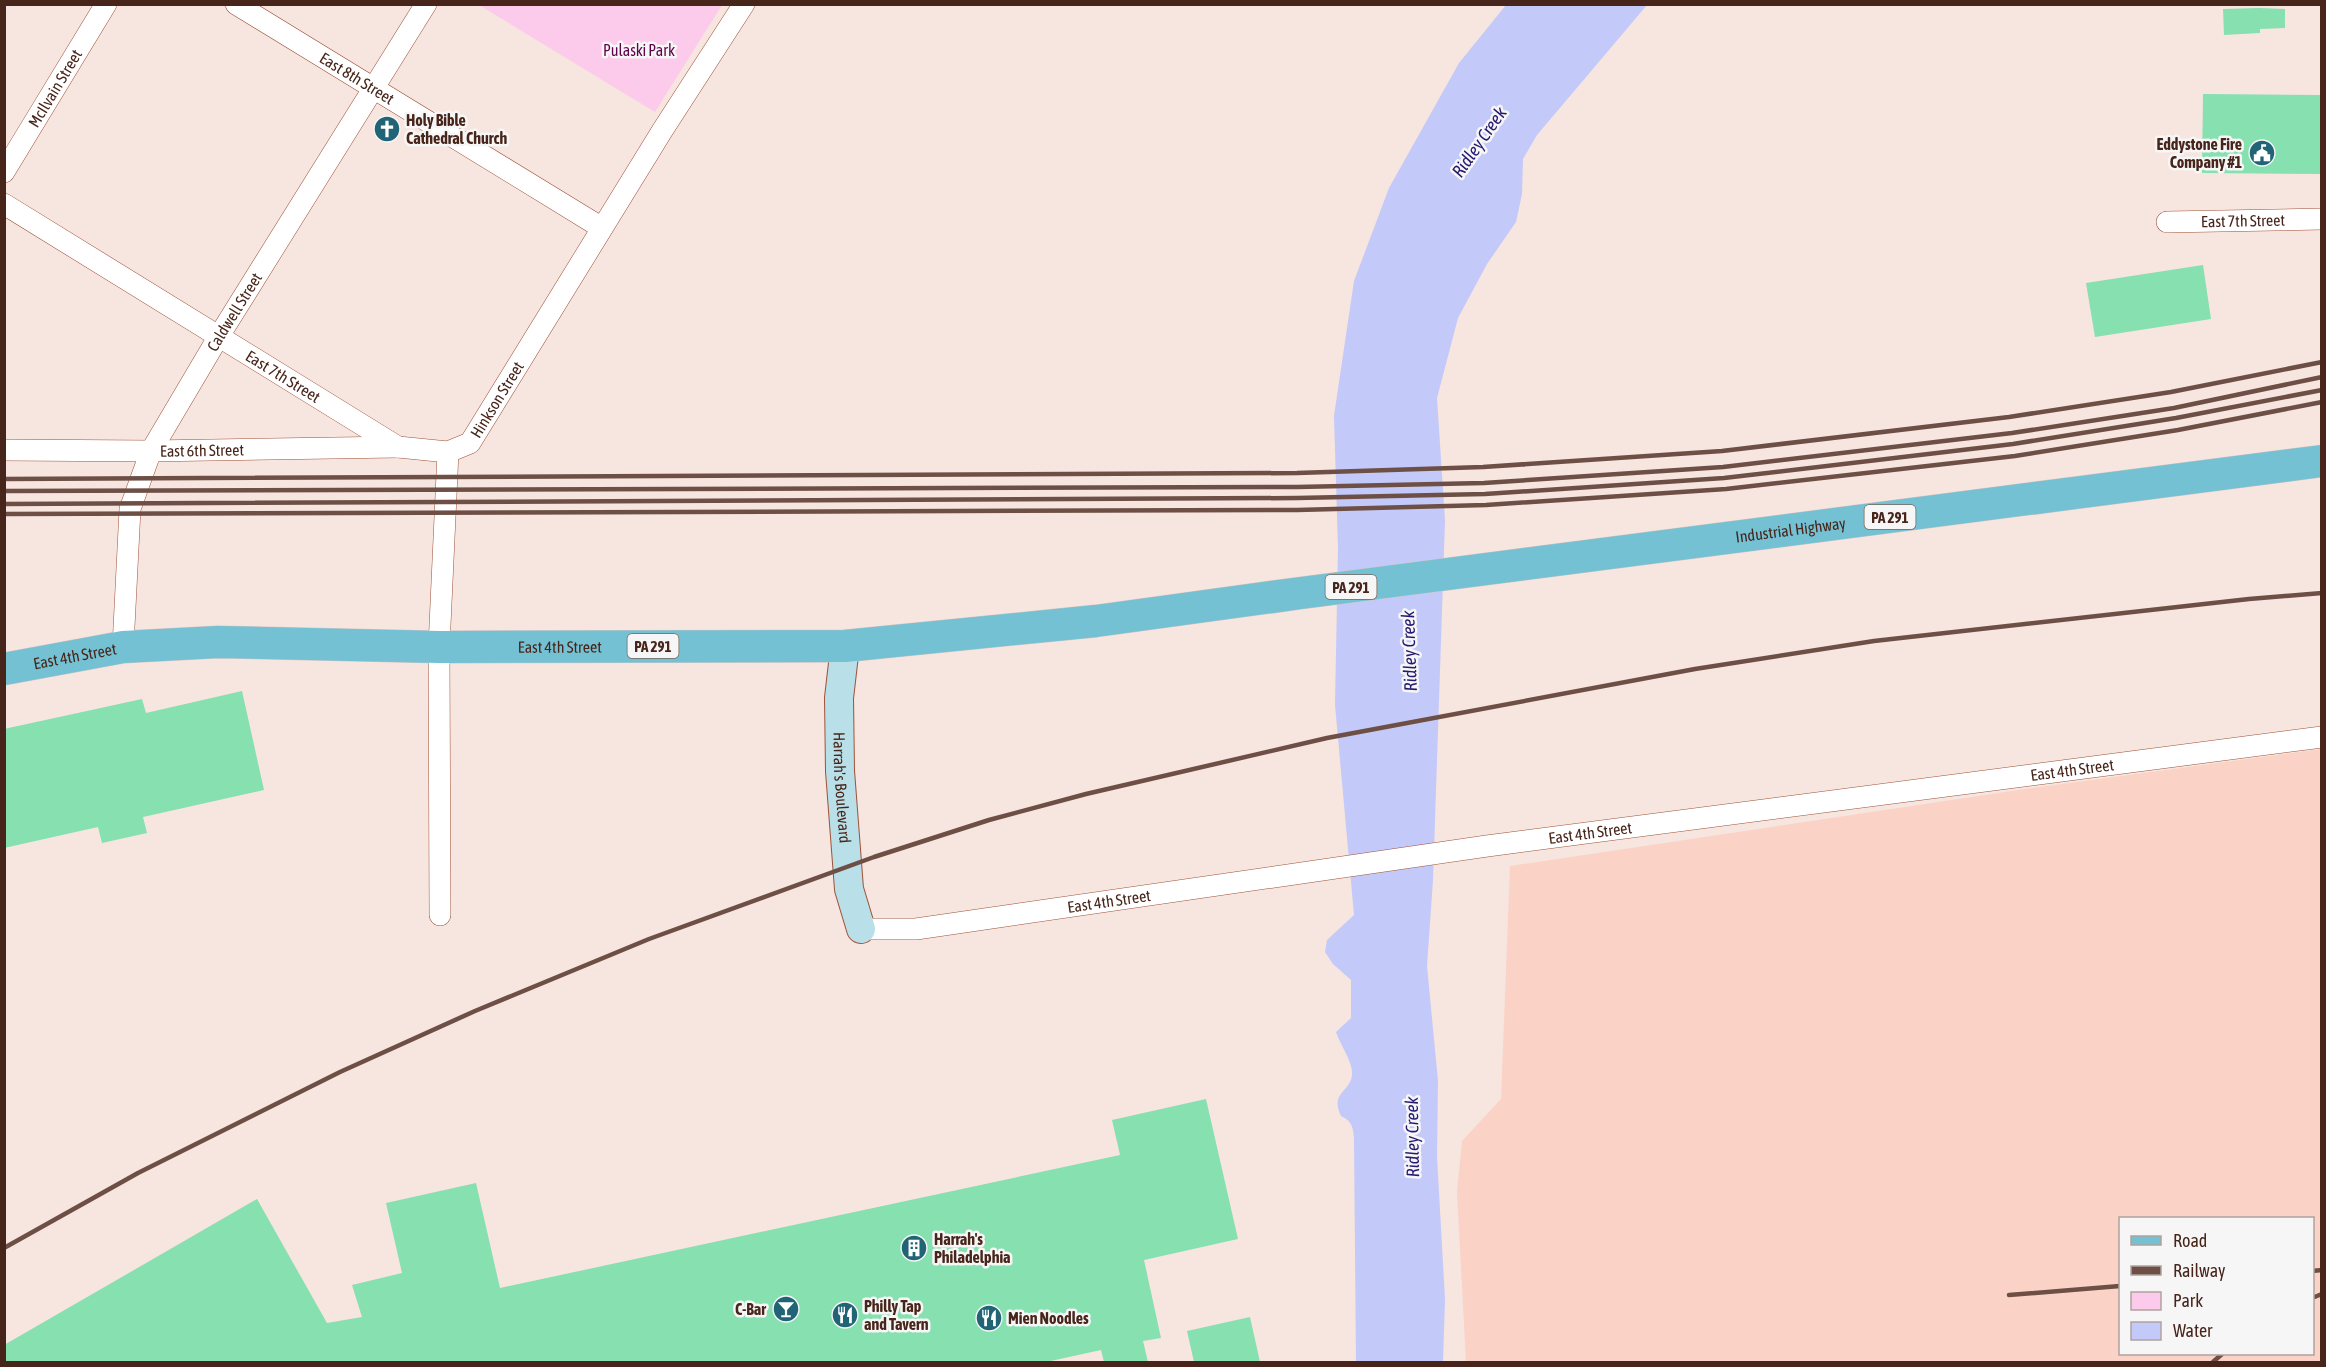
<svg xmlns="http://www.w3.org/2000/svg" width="2326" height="1367" font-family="'Asap Condensed',sans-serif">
<rect width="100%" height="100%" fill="#f7e5df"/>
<path fill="#fad3c6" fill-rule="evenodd" d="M2321 749V1362H1466L1457 1192 1462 1141 1501 1099 1510 866 2025 789ZM2120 1218H2312V1354H2120Z"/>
<path fill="#fccaeb" d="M479 5H722L655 112Z"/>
<path fill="#c3c9f9" d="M1506 5H1647L1537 135 1523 159 1522 194 1516 222 1487 264 1458 318 1437 398 1445 521 1433 880 1427 966 1438 1081 1437 1157 1445 1299 1443 1362H1356L1354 1138C1353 1127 1352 1121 1341 1116 1329 1091 1353 1092 1352 1072 1352 1061 1340 1044 1336 1032L1351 1018V980L1333 964 1325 952 1327 940 1354 915 1335 705 1338 548 1334 416 1354 281 1389 188 1459 63Z"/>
<path fill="#86e0b0" d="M2259 8 2285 9V28L2260 29V33L2224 35 2223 9Z
M2203 94 2322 95V174L2202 173Z
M2203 265 2211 319 2095 337 2086 283Z
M242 691 264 790 143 817 147 833 102 843 98 827 4 848V729L142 699 146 713Z
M1206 1099 1238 1239 1144 1260 1161 1338 1143 1341 1148 1362H1104L1101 1350 1046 1362H4V1345L257 1199 327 1323 362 1317 352 1285 402 1273 386 1203 476 1183 500 1288 1120 1155 1112 1120Z
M1250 1317 1260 1362H1194L1187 1331Z"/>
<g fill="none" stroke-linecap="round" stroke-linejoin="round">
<defs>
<g id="street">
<path id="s1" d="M236 4 602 228"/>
<path id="s2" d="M4 172 106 4"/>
<path id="s3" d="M4 204 398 447 448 452 470 443 662 131 744 4"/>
<path id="s4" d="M2167 222 2322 219"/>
<path id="s5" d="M4 450 151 451 398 447"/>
<path id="s6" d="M123 647 130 509 151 451 219 336 426 4"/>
<path d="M440 915 439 647 448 452"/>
<path id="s7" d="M861 929H916L1487 846 2322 737"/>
</g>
<g id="secondary">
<path id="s8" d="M845 646 839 698 840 771 849 889 861 929"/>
</g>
<g id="primary">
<path id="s9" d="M4 669 123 647 218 642 439 647 845 646 1096 621 1301 593 2322 461"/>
</g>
</defs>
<use href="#street" stroke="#9f5238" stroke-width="22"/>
<use href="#secondary" stroke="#9f5238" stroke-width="30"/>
<use href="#primary" stroke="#cfc6c3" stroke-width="33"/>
<use href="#street" stroke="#fff" stroke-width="21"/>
<use href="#secondary" stroke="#b9e0e9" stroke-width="28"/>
<use href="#primary" stroke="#73c1d3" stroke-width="32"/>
<path stroke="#6d4f45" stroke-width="4.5" d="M4 479 1297 473 1483 467 1722 451 2009 417 2171 392 2322 362
M4 491 1297 487 1484 483 1723 467 2012 433 2174 408 2322 377
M4 504 1297 498 1485 494 1724 478 2013 444 2176 418 2322 390
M4 514 1297 510 1486 505 1726 489 2015 456 2178 430 2322 402
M4 1248 138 1173 340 1072 475 1011 649 939 874 857 989 820 1086 794 1327 738 1695 669 1874 641 2249 599 2322 593
M2312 1271 2322 1270
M2009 1295 2120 1286
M2312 1298 2322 1294
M2213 1362 2222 1354"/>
</g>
<defs>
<symbol id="church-disc" viewBox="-11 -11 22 22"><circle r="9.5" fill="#216476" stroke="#f6f6f6"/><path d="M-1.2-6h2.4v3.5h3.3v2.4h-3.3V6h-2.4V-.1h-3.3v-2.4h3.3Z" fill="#fff"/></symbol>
<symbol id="civic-disc" viewBox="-11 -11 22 22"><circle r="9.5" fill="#216476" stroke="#f6f6f6"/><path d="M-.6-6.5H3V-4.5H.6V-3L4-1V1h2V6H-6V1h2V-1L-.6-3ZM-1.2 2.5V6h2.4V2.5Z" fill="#fff"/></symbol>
<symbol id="building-disc" viewBox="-11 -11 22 22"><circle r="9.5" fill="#216476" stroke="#f6f6f6"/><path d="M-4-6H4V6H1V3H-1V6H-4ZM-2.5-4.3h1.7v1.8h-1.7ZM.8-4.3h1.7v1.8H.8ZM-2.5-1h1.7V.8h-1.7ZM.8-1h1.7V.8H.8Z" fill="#fff"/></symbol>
<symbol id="bar-disc" viewBox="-11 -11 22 22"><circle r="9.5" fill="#216476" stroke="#f6f6f6"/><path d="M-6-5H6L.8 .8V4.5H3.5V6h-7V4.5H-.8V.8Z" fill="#fff"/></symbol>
<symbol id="restaurant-disc" viewBox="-11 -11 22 22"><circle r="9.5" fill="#216476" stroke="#f6f6f6"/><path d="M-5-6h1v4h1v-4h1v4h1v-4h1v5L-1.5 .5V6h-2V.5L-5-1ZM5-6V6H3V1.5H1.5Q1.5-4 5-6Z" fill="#fff"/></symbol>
</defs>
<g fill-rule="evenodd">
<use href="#church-disc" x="372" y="114" width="30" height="30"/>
<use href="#civic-disc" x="2247" y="138" width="30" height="30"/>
<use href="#building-disc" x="899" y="1233" width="30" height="30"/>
<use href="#bar-disc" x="771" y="1294" width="30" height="30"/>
<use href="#restaurant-disc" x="830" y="1300" width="30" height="30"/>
<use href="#restaurant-disc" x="974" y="1303" width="30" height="30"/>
</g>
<g text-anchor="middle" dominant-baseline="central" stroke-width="5" stroke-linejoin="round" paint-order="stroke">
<g fill="#f6f6f6" stroke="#7c645c" stroke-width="1.5">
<rect x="1864.5" y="505" width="51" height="24" rx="4.5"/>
<rect x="1325.5" y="575" width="51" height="24" rx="4.5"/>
<rect x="627.5" y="634" width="51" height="24" rx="4.5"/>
</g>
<g font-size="15" font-weight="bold" fill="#47251a">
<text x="1890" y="517">PA 291</text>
<text x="1351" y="587">PA 291</text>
<text x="653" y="646">PA 291</text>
</g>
<g font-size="16" fill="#5f034c" stroke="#f6f6f6">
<text x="639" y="50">Pulaski Park</text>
</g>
<g font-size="16" fill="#47251a" stroke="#f6f6f6">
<text stroke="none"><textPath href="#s1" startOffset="142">East 8th Street</textPath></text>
<text stroke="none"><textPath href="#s2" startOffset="98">McIlvain Street</textPath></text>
<text stroke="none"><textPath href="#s4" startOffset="76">East 7th Street</textPath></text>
<text stroke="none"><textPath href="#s6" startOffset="362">Caldwell Street</textPath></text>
<text stroke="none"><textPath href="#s3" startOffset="328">East 7th Street</textPath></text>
<text stroke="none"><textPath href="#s3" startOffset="588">Hinkson Street</textPath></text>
<text stroke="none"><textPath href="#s5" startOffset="198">East 6th Street</textPath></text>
<text stroke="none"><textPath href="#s9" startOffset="1796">Industrial Highway</textPath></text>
<text stroke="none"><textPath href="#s9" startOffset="558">East 4th Street</textPath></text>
<text stroke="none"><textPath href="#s9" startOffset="72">East 4th Street</textPath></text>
<text stroke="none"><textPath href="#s7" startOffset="1222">East 4th Street</textPath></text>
<text stroke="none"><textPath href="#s8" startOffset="142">Harrah's Boulevard</textPath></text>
<text stroke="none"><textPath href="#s7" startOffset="736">East 4th Street</textPath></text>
<text stroke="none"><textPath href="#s7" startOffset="250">East 4th Street</textPath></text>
</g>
<g font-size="16" font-weight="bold" fill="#47251a" stroke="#f6f6f6" text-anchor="start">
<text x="406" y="120">Holy Bible<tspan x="406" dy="18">Cathedral Church</tspan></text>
<text x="2242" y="144" text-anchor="end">Eddystone Fire<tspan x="2242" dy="18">Company #1</tspan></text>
<text x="934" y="1239">Harrah's<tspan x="934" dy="18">Philadelphia</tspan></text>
<text x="864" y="1306">Philly Tap<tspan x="864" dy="18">and Tavern</tspan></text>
<text x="766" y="1309" text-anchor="end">C-Bar</text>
<text x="1008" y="1318">Mien Noodles</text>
</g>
<g font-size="18" font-style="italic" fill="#251970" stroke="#f6f6f6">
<text transform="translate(1479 142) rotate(-55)">Ridley Creek</text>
<text transform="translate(1409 651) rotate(-92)">Ridley Creek</text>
<text transform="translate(1412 1137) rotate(-91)">Ridley Creek</text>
</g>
</g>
<rect width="2326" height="1367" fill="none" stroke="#47251a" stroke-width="12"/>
<rect x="2119" y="1217" width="195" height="138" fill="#f6f6f6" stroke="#b0a29e" stroke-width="1.5"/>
<rect x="2131" y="1236" width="30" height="9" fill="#73c1d3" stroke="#b0a29e" stroke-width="1.5"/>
<text x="2173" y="1247" font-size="18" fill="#47251a">Road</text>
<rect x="2131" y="1266" width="30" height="9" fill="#6d4f45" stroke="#b0a29e" stroke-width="1.5"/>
<text x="2173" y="1277" font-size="18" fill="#47251a">Railway</text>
<rect x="2131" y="1292" width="30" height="18" fill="#fccaeb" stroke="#b0a29e" stroke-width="1.5"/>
<text x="2173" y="1307" font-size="18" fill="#47251a">Park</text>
<rect x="2131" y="1322" width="30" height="18" fill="#c3c9f9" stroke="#b0a29e" stroke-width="1.5"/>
<text x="2173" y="1337" font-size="18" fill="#47251a">Water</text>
</svg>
